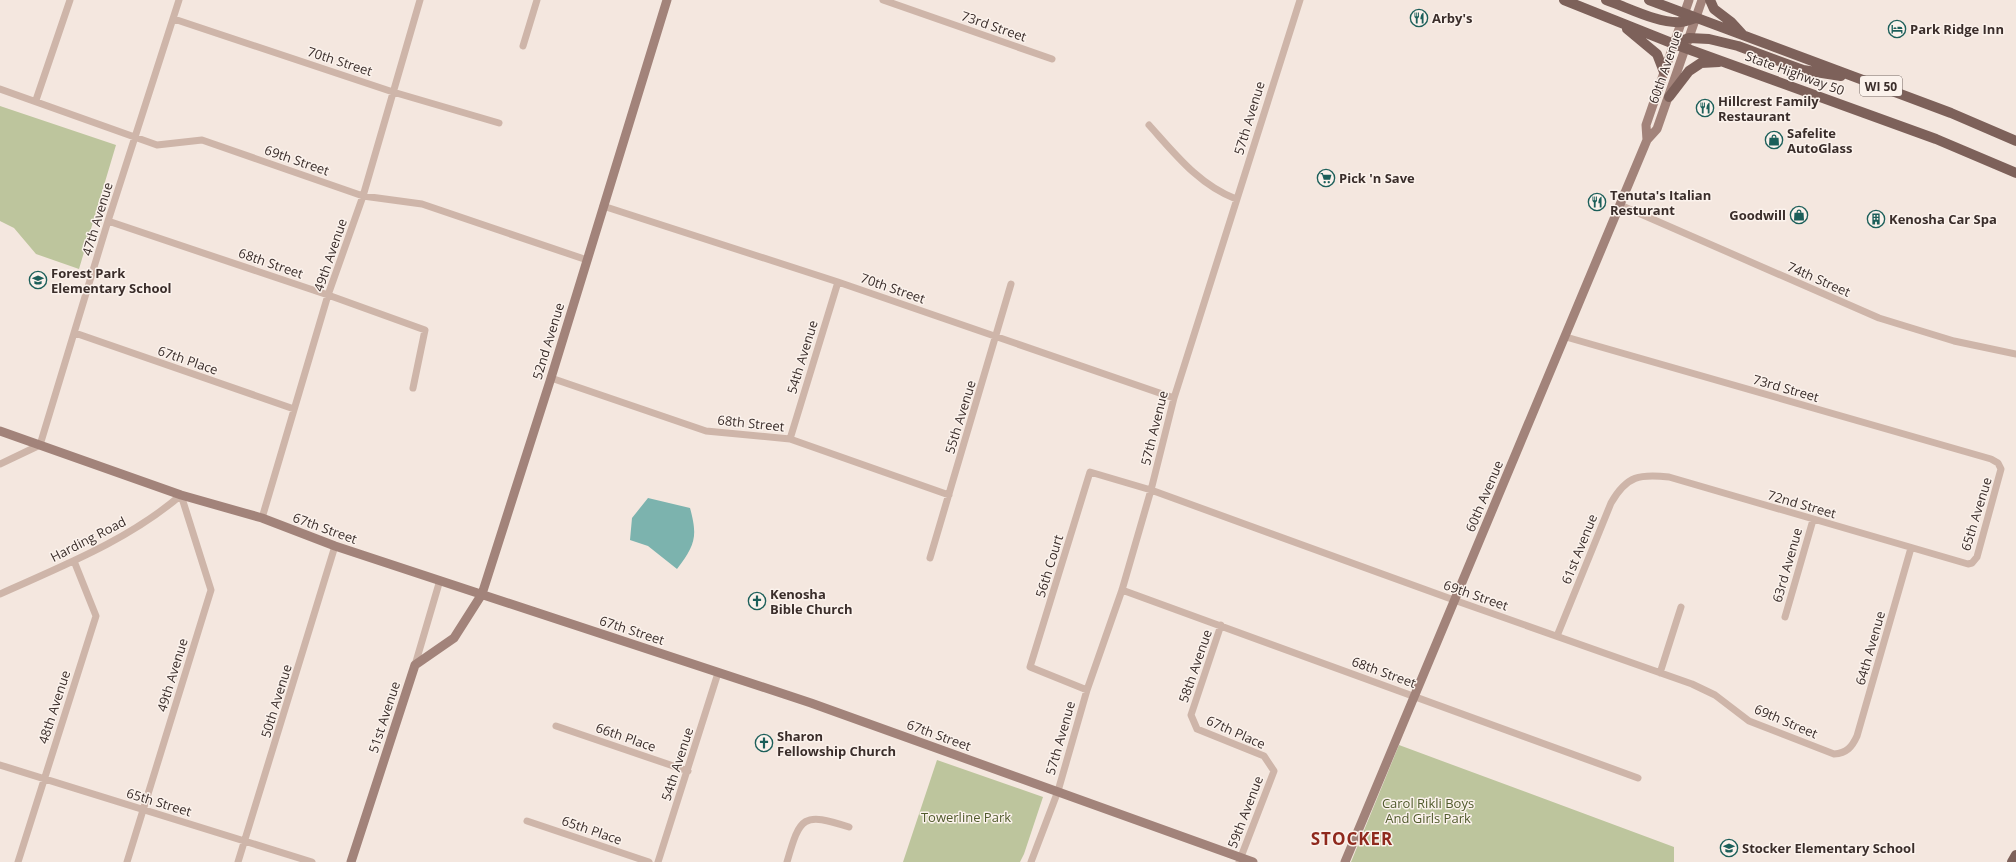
<svg xmlns="http://www.w3.org/2000/svg" width="2016" height="862" font-family="'Open Sans',sans-serif">
<rect width="100%" height="100%" fill="#f4e7df"/>
<path fill="#bdc59d" d="M0 106 116 145 79 269 36 254 14 228 0 221Z
M1399 745 1674 847V862H1351Z
M937 760 1043 797 1024 854 1020 862H903Z"/>
<path fill="#7cb3ae" d="M648 498 690 508C698 537 695 545 677 569L648 546 630 540 632 518Z"/>
<g fill="none" stroke-linecap="round" stroke-linejoin="round">
<path stroke="#ceb5a9" stroke-width="7" d="M883 0 1052 59
M174 19 393 92 499 123
M523 46 537 0
M0 89 157 145 202 140 363 196 422 204 587 260
M36 100 70 0
M1149 125C1175 154 1199 185 1236 199
M1620 205 1879 318 1954 341 2016 354
M603 206 838 282 1174 398
M108 221 328 295 425 330 413 388
M75 333 294 409
M551 378 706 431 790 439 949 495
M790 439 838 282
M0 464 40 445 108 221 179 0
M262 518 328 295 363 196 420 0
M930 558 1011 284
M1122 590 1638 778
M0 594C62 566 129 540 181 495L211 590 127 862
M1785 617 1813 520
M1221 625 1191 715 1197 729 1264 756 1274 771 1239 862
M1557 636 1611 503C1627 475 1640 474 1669 477L1968 564 1972 563 1977 557 2001 469 1998 463 1991 459 1566 337
M415 665 440 580
M1660 673 1681 607
M1087 690 1030 667 1090 472 1151 490 1454 600 1692 684 1715 695 1749 721 1834 754C1847 753 1852 747 1857 736L1911 548
M556 726 688 771
M0 765 312 862
M527 821 649 862
M18 862 96 616 74 561
M238 862 335 546
M658 862 718 673
M787 862C800 816 803 812 849 827
M1031 862 1058 791 1087 690 1122 590 1151 490 1174 398 1300 0"/>
<path stroke="#a2837a" stroke-width="9" d="M1647 140 1646 125 1689 0
M0 431 181 495 262 518 335 546 811 703 1253 862
M351 862 415 665 454 638 482 594 551 378 667 0
M1345 862 1647 140 1657 129 1702 0"/>
<path stroke="#7d615a" stroke-width="10" d="M1564 0 1674 44 1936 139 2016 173
M1606 0C1627 7 1659 24 1681 22 1686 22 1691 19 1696 18
M1649 0 1951 113 2016 141
M1710 0 1714 9 1731 22 1742 34
M1627 29 1657 54 1664 72
M1674 44 1689 38 1709 39 1738 46 1803 70 1841 76
M1669 97 1689 71 1701 63 1719 62
M2012 862 2016 855"/>
</g>
<defs>
<symbol id="restaurant-ring" viewBox="-11 -11 22 22"><circle r="9.5" fill="#fbf2ec" stroke="#1c5f5a" stroke-width="1.5"/><path d="M-5-6h1v4h1v-4h1v4h1v-4h1v5L-1.5 .5V6h-2V.5L-5-1ZM5-6V6H3V1.5H1.5Q1.5-4 5-6Z" fill="#1c5f5a"/></symbol>
<symbol id="hotel-ring" viewBox="-11 -11 22 22"><circle r="9.5" fill="#fbf2ec" stroke="#1c5f5a" stroke-width="1.5"/><path d="M-6-4.5h1.5V1H6V5H4.5V3h-9V5H-6ZM-4 0a1.8 1.8 0 1 1 3.6 0ZM.5 0V-2.5h3Q6-2.5 6 0Z" fill="#1c5f5a"/></symbol>
<symbol id="shop-ring" viewBox="-11 -11 22 22"><circle r="9.5" fill="#fbf2ec" stroke="#1c5f5a" stroke-width="1.5"/><path d="M-5-2.5h2.3a2.7 3.5 0 0 1 5.4 0H5L5.5 6h-11ZM-1.5-2.5h3a1.5 2.3 0 0 0-3 0Z" fill="#1c5f5a"/></symbol>
<symbol id="supermarket-ring" viewBox="-11 -11 22 22"><circle r="9.5" fill="#fbf2ec" stroke="#1c5f5a" stroke-width="1.5"/><path d="M-6-5.5h2.5l.6 2H6L4.5 2H-2.5L-4.4-4H-6ZM-1.5 3.2a1.3 1.3 0 1 0 .1 0ZM3 3.2a1.3 1.3 0 1 0 .1 0Z" fill="#1c5f5a"/></symbol>
<symbol id="building-ring" viewBox="-11 -11 22 22"><circle r="9.5" fill="#fbf2ec" stroke="#1c5f5a" stroke-width="1.5"/><path d="M-4-6H4V6H1V3H-1V6H-4ZM-2.5-4.3h1.7v1.8h-1.7ZM.8-4.3h1.7v1.8H.8ZM-2.5-1h1.7V.8h-1.7ZM.8-1h1.7V.8H.8Z" fill="#1c5f5a"/></symbol>
<symbol id="school-ring" viewBox="-11 -11 22 22"><circle r="9.5" fill="#fbf2ec" stroke="#1c5f5a" stroke-width="1.5"/><path d="M0-5L7-2L0 1L-7-2ZM-4 1L0 2.5L4 1V4Q0 6-4 4Z" fill="#1c5f5a"/></symbol>
<symbol id="church-ring" viewBox="-11 -11 22 22"><circle r="9.5" fill="#fbf2ec" stroke="#1c5f5a" stroke-width="1.5"/><path d="M-1.2-6h2.4v3.5h3.3v2.4h-3.3V6h-2.4V-.1h-3.3v-2.4h3.3Z" fill="#1c5f5a"/></symbol>
</defs>
<g fill-rule="evenodd">
<use href="#restaurant-ring" x="1409" y="8" width="20" height="20"/>
<use href="#hotel-ring" x="1887" y="19" width="20" height="20"/>
<use href="#restaurant-ring" x="1695" y="98" width="20" height="20"/>
<use href="#shop-ring" x="1764" y="130" width="20" height="20"/>
<use href="#supermarket-ring" x="1316" y="168" width="20" height="20"/>
<use href="#restaurant-ring" x="1587" y="192" width="20" height="20"/>
<use href="#shop-ring" x="1789" y="205" width="20" height="20"/>
<use href="#building-ring" x="1866" y="209" width="20" height="20"/>
<use href="#school-ring" x="28" y="270" width="20" height="20"/>
<use href="#church-ring" x="747" y="591" width="20" height="20"/>
<use href="#church-ring" x="754" y="733" width="20" height="20"/>
<use href="#school-ring" x="1719" y="838" width="20" height="20"/>
</g>
<g text-anchor="middle" dominant-baseline="central" stroke-width="3" stroke-linejoin="round" paint-order="stroke">
<rect fill="#fbf2ec" stroke="#746864" stroke-width="1" x="1860" y="76" width="42" height="20" rx="3"/>
<g font-size="12" font-weight="bold" fill="#3a2d2a">
<text x="1881" y="86">WI 50</text>
</g>
<g font-size="13" font-weight="bold" fill="#3a2d2a" stroke="#fbf2ec" text-anchor="start">
<text x="1432" y="18">Arby's</text>
<text x="1910" y="29">Park Ridge Inn</text>
<text x="1718" y="101">Hillcrest Family<tspan x="1718" dy="15">Restaurant</tspan></text>
<text x="1787" y="133">Safelite<tspan x="1787" dy="15">AutoGlass</tspan></text>
<text x="1339" y="178">Pick 'n Save</text>
<text x="1610" y="195">Tenuta's Italian<tspan x="1610" dy="15">Resturant</tspan></text>
<text x="1786" y="215" text-anchor="end">Goodwill</text>
<text x="1889" y="219">Kenosha Car Spa</text>
<text x="51" y="273">Forest Park<tspan x="51" dy="15">Elementary School</tspan></text>
<text x="770" y="594">Kenosha<tspan x="770" dy="15">Bible Church</tspan></text>
<text x="777" y="736">Sharon<tspan x="777" dy="15">Fellowship Church</tspan></text>
<text x="1742" y="848">Stocker Elementary School</text>
</g>
<g font-size="13" fill="#3a2d2a" stroke="#fbf2ec">
<text transform="translate(994 26) rotate(19)">73rd Street</text>
<text transform="translate(340 61) rotate(18)">70th Street</text>
<text transform="translate(1665 67) rotate(-71)">60th Avenue</text>
<text transform="translate(1795 73) rotate(20)">State Highway 50</text>
<text transform="translate(1249 118) rotate(-73)">57th Avenue</text>
<text transform="translate(297 160) rotate(19)">69th Street</text>
<text transform="translate(97 219) rotate(-73)">47th Avenue</text>
<text transform="translate(330 255) rotate(-71)">49th Avenue</text>
<text transform="translate(271 263) rotate(19)">68th Street</text>
<text transform="translate(1819 279) rotate(24)">74th Street</text>
<text transform="translate(893 288) rotate(19)">70th Street</text>
<text transform="translate(548 341) rotate(-73)">52nd Avenue</text>
<text transform="translate(802 357) rotate(-73)">54th Avenue</text>
<text transform="translate(188 360) rotate(19)">67th Place</text>
<text transform="translate(1786 388) rotate(16)">73rd Street</text>
<text transform="translate(960 417) rotate(-73)">55th Avenue</text>
<text transform="translate(751 423) rotate(6)">68th Street</text>
<text transform="translate(1154 428) rotate(-76)">57th Avenue</text>
<text transform="translate(1484 496) rotate(-67)">60th Avenue</text>
<text transform="translate(1802 504) rotate(16)">72nd Street</text>
<text transform="translate(1976 514) rotate(-73)">65th Avenue</text>
<text transform="translate(325 528) rotate(20)">67th Street</text>
<text transform="translate(88 539) rotate(-27)">Harding Road</text>
<text transform="translate(1579 549) rotate(-68)">61st Avenue</text>
<text transform="translate(1787 565) rotate(-74)">63rd Avenue</text>
<text transform="translate(1049 566) rotate(-73)">56th Court</text>
<text transform="translate(1476 595) rotate(19)">69th Street</text>
<text transform="translate(632 630) rotate(18)">67th Street</text>
<text transform="translate(1870 648) rotate(-74)">64th Avenue</text>
<text transform="translate(1195 666) rotate(-71)">58th Avenue</text>
<text transform="translate(1384 672) rotate(20)">68th Street</text>
<text transform="translate(172 675) rotate(-73)">49th Avenue</text>
<text transform="translate(276 701) rotate(-73)">50th Avenue</text>
<text transform="translate(54 707) rotate(-72)">48th Avenue</text>
<text transform="translate(384 717) rotate(-72)">51st Avenue</text>
<text transform="translate(1786 721) rotate(23)">69th Street</text>
<text transform="translate(1236 732) rotate(24)">67th Place</text>
<text transform="translate(939 735) rotate(20)">67th Street</text>
<text transform="translate(626 737) rotate(19)">66th Place</text>
<text transform="translate(1060 738) rotate(-74)">57th Avenue</text>
<text transform="translate(677 764) rotate(-72)">54th Avenue</text>
<text transform="translate(159 802) rotate(17)">65th Street</text>
<text transform="translate(1245 812) rotate(-69)">59th Avenue</text>
<text transform="translate(592 830) rotate(19)">65th Place</text>
</g>
<g font-size="13" fill="#505a2c" stroke="#fbf2ec">
<text x="1428" y="803">Carol Rikli Boys<tspan x="1428" dy="15">And Girls Park</tspan></text>
<text x="966" y="817">Towerline Park</text>
</g>
<g font-size="17" font-weight="bold" letter-spacing="1" fill="#8f291d" stroke="#fbf2ec">
<text x="1352" y="838">STOCKER</text>
</g>
</g>
</svg>
